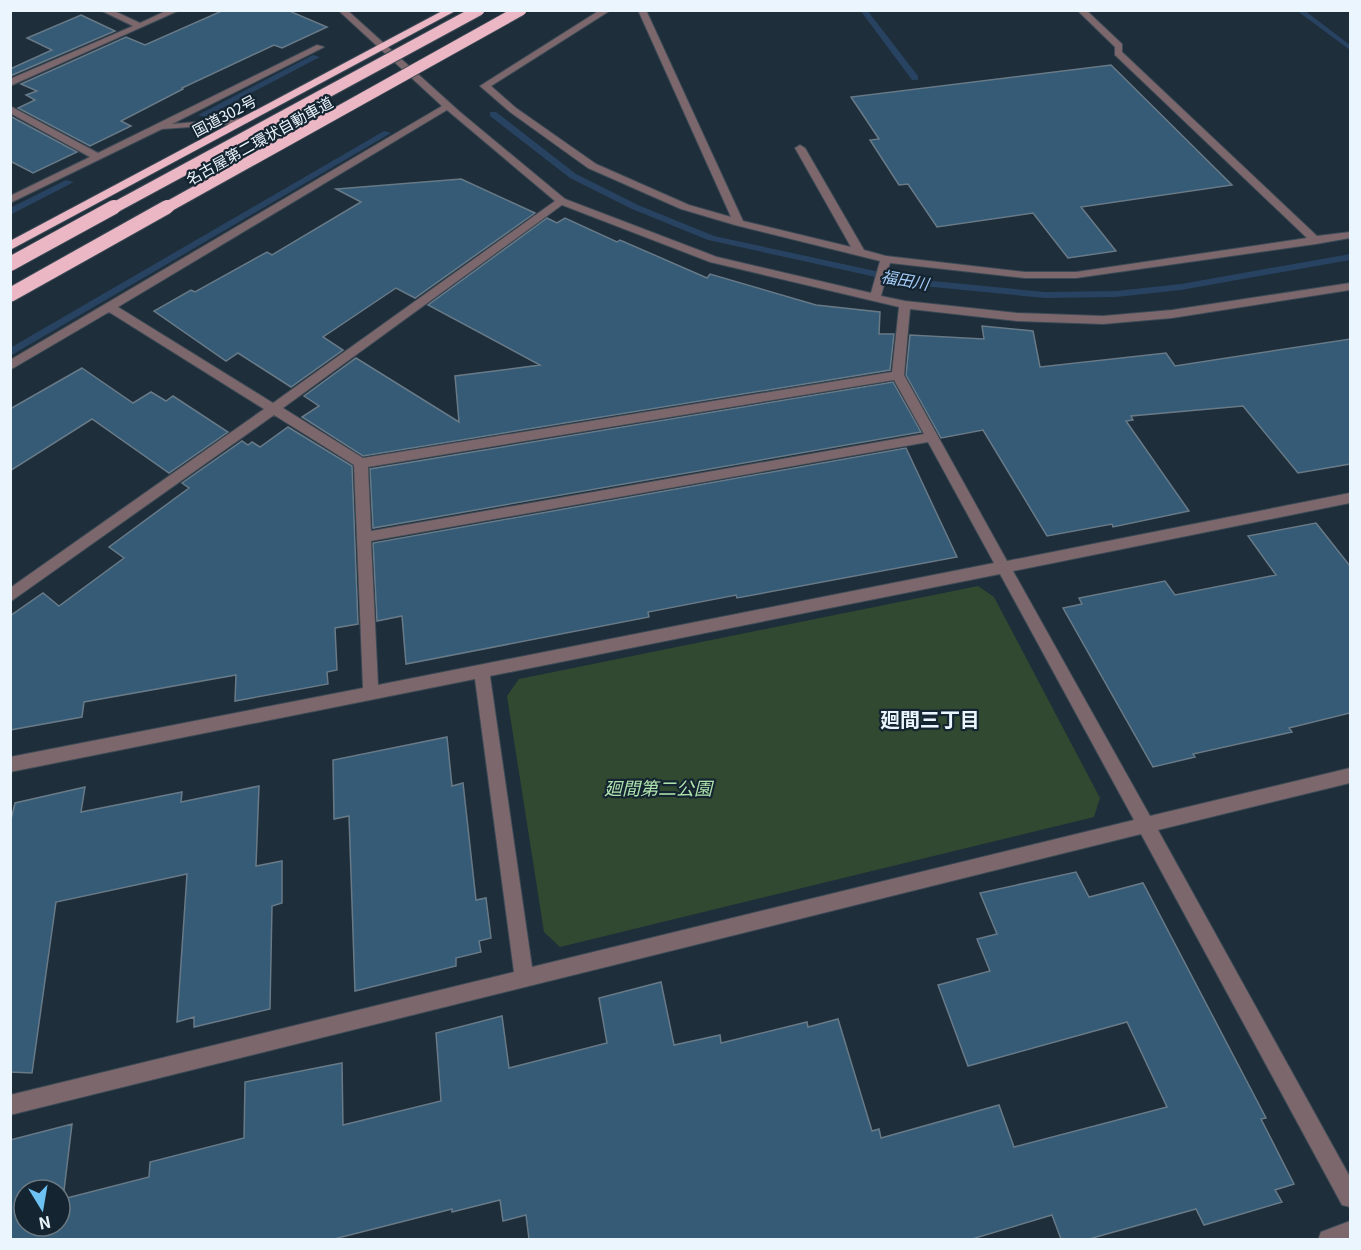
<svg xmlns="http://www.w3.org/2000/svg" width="1361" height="1250" font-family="Georgia,'Noto Sans JP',serif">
<rect width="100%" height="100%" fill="#1e2e3a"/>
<path fill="#314931" d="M978 586 994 597 1100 798 1094 817 560 947 544 932 507 696 519 679Z"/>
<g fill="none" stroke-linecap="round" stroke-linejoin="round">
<path fill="#284362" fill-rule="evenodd" d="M860 10H867L918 76V80H912Z
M1296 10H1304L1350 45V50Z
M313 55 320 57 205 117 198 115Z
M490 112H496L576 174 638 205 714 236 912 279 1045 292 1116 291 1181 284 1350 254V260L1181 290 1116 297 1045 298 912 285 708 240 632 209 570 178 490 116Z
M384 131 391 133 10 356V348Z
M66 180 74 182 10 215V208Z"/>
</g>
<path fill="#355b76" stroke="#687a88" stroke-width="1.5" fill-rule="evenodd" d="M224 10H287L327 27 282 48 274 45 182 88 183 89 121 121 131 126 90 146 18 108 35 100 26 95 37 91 21 84 126 37 145 45Z
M81 15 115 31 10 76V69L52 50 27 38Z
M1111 65 1232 185 1081 207 1116 251 1068 258 1033 213 937 227 908 184 899 185 870 140 879 139 851 97Z
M10 116 77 152 33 173 10 161Z
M461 179 535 213 415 298 396 288 323 337 343 350 291 387 238 353 226 361 154 311 191 290 195 292 267 252 272 255 361 202 336 189Z
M547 218 557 223 565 218 617 242 620 240 707 278 710 274 816 305 880 312 879 334H894L890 370 363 456 302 417 319 406 304 396 356 358 459 422 455 376 540 365 428 305Z
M982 326 1033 331 1040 367 1166 353 1175 366 1350 339V464L1298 473 1243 406 1131 416 1133 420 1126 421 1189 511 1113 527 1112 524 1047 536 983 430 941 438 906 375 910 335 984 339Z
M82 368 133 403 151 392 166 401 173 396 228 432 169 473 92 419 10 471V409Z
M893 382 921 432 373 528 370 469Z
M288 427 352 466 358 624 335 628 337 670 327 672 328 684 235 701 236 675 84 702 82 717 10 730V616L43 593 59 606 124 558 109 547 189 488 182 483 242 441 248 445 252 442 260 447Z
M906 448 957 557 737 598 736 595 648 612 649 617 406 664 402 616 377 621 373 543Z
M1316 523 1350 566V713L1289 728 1292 732 1193 754 1195 757 1153 767 1063 608 1082 604 1079 598 1165 581 1175 595 1276 575 1248 536Z
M447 737 452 786 463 783 476 900 486 898 491 938 479 941 481 952 456 958V966L355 991 349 816 334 819 333 760Z
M259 786 256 866 282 861V903L272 906 270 1009 194 1027V1017L177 1022 187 874 56 902 32 1073 10 1072V824L15 803 85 787 81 812 182 792 181 802Z
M1076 872 1089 897 1143 883 1266 1118 1261 1119 1294 1184 1275 1190 1282 1202 1204 1225 1196 1209 1089 1239H1061L1052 1215 972 1239H529L526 1215 503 1221 500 1200 452 1212V1209L334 1239H10V1140L72 1124 63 1199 149 1177 150 1162 244 1138 245 1082 342 1063 343 1125 441 1101 436 1033 502 1016 509 1068 607 1043 599 998 661 982 674 1045 720 1035 721 1043 807 1022 808 1027 838 1019 872 1131 879 1129 881 1138 999 1105 1014 1147 1167 1107 1127 1022 968 1066 938 985 990 971 977 939 997 934 980 893ZM24 1190H60V1226H24Z"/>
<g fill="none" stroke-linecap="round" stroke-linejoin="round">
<defs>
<path id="minor" d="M100 10H112L140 23 168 10H180L10 86V79L133 26Z
M338 10H347L460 112 565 199 717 257 871 293 880 261 735 225 681 209 588 168 510 112 480 86 600 10H611L491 86 516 108 596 164 689 205 731 217 638 10H646L743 221 851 247 795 148 800 145 805 148 864 250 886 256 1025 272H1076L1307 238 1115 55V47L1077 10H1086L1122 44V52L1317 236 1350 232V238L1316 244 1076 278H1025L890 263 881 296 905 301 1017 313 1103 316 1172 310 1350 283V290L1172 318 1103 324 1017 321 910 309 904 375 1007 561 1350 493V503L1013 571 1150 816 1350 768V783L1158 830 1350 1177V1207L1342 1205 1141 834 10 1115V1095L514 972 475 679 10 772V757L363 688 354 465 274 415 10 602V588L264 409 109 312 10 370V360L442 106ZM447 110 555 201 273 403 118 307ZM562 205 710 262 899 307 892 372 363 458 283 408ZM894 380 924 434 371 531 368 467ZM928 442 994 563 378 685 371 541ZM1000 574 1134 820 532 967 490 676Z
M317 45 324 47 172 124 244 118 247 119V123L162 129 10 203V196L90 157 10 113V106L98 153Z
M1350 1221V1240H1318L1321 1232Z"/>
<path id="highway" d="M444 10H457L10 250V241Z"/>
</defs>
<use href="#minor" stroke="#3b4a55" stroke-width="2"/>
<use href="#highway" stroke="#3b4a55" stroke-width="2"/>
<use href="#minor" fill="#7c676c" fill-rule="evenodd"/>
<use href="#highway" fill="#ecb7c5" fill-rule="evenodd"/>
<defs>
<path id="highway-bridge-far1" d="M112 209 479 10
M164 209 521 10"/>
<path id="highway-bridge" d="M10 264 114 207
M10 295 167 207"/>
</defs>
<use href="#highway-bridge-far1" stroke="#3b4a55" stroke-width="13" stroke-linecap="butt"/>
<use href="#highway-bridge" stroke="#3b4a55" stroke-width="16" stroke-linecap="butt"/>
<use href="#highway-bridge-far1" stroke="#ecb7c5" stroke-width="11"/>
<use href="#highway-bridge" stroke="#ecb7c5" stroke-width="14"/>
</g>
<g text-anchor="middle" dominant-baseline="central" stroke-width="4.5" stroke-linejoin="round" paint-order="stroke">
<g font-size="15" fill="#ebf5fd" stroke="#142430">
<text transform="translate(224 115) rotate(-28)">国道302号</text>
<text transform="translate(259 140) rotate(-29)">名古屋第二環状自動車道</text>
</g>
<g font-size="16" font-style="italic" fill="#a5cbf7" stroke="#142430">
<text transform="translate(905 279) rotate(10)">福田川</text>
</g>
<g font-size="18" font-style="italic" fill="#ade2ac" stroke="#142430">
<text x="658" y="787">廻間第二公園</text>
</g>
<g font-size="20" font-weight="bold" fill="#ebf5fd" stroke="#142430">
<text x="930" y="718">廻間三丁目</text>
</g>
</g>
<rect width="1361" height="1250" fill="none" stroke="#ebf5fd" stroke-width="24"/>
<g transform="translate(42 1208) rotate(169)"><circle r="28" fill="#142430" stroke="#6a7882" stroke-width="1.5"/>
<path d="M0-4.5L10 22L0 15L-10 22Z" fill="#6dc2f3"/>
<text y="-9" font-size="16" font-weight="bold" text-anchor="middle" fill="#ebf5fd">N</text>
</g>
</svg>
